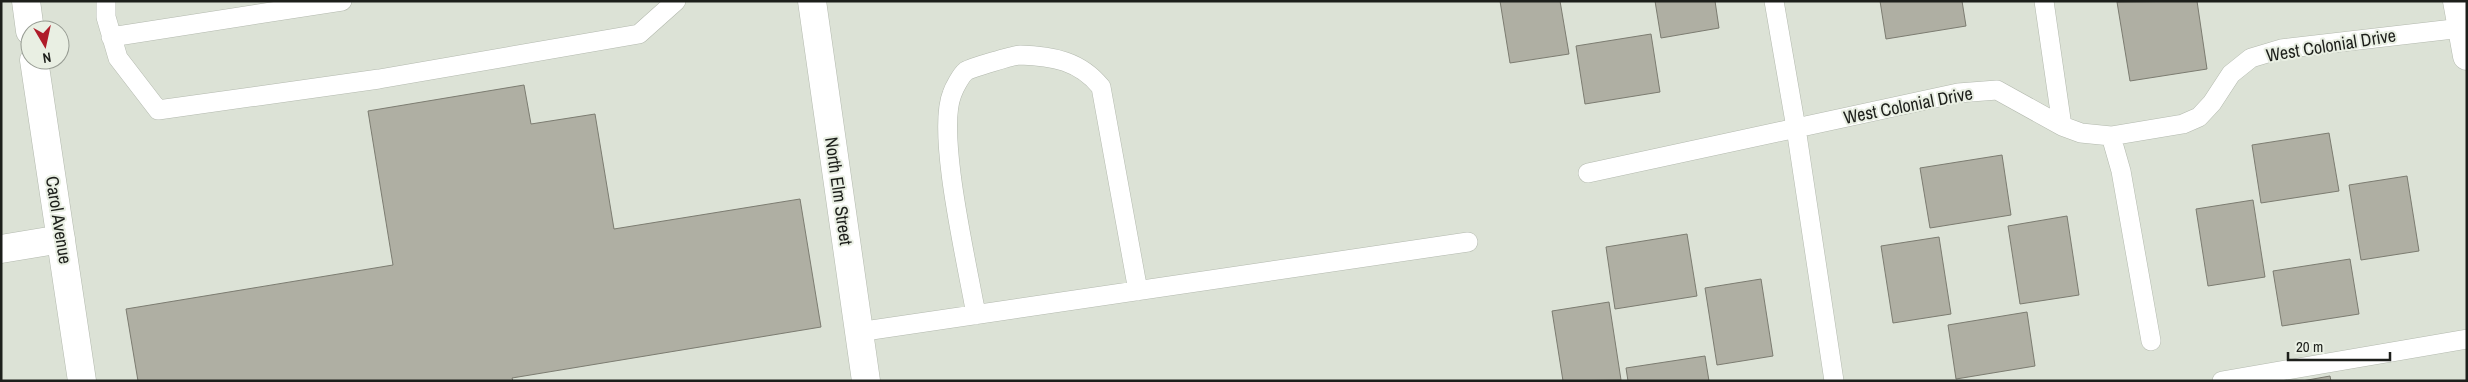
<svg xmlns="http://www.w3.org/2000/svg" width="2468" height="382" font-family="'Archivo Narrow',sans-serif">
<rect width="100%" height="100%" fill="#dce2d6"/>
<path fill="#afafa3" stroke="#7c7c71" d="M1500 1H1560L1569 54 1510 63Z
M1655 1H1715L1719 28 1661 38Z
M1880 1H1962L1966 26 1886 39Z
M2197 1 2207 69 2130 81 2117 2Z
M1651 34 1660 92 1585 104 1576 46Z
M524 85 531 124 595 114 614 229 800 199 821 327 512 378 513 381H138L126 309 393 265 368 111Z
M2329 133 2339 191 2261 203 2252 145Z
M2002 155 2011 215 1930 228 1920 168Z
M2407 176 2419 251 2361 260 2349 185Z
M2253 200 2265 277 2208 286 2196 209Z
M2067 216 2079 295 2020 304 2008 226Z
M1687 234 1697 296 1615 309 1606 247Z
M1939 237 1951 314 1893 323 1881 246Z
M2350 259 2359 314 2282 326 2273 271Z
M1761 279 1773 356 1717 365 1705 288Z
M1609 302 1621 380 1563 381 1552 311Z
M2027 312 2035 366 1956 379 1948 325Z
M1705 356 1709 381H1628L1626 368Z
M2330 376 2331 381H2302Z"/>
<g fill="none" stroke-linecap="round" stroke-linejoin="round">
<defs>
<path id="lane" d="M106 1V17L118 58 158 110 379 79 639 34 676 1
M1774 1 1796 128 1834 381
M2044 1 2062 126
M111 37 342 1
M2111 136 2121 171 2151 341
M1588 173 1958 93 1997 90 2062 126 2081 133 2111 136 2183 124 2199 117 2212 103 2231 74 2251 58 2281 49 2462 28
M976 315C968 267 936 134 952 94 954 88 961 75 966 71 971 68 1014 55 1020 55 1053 56 1080 61 1101 87L1138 291
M858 332 1468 242
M2222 381 2467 339"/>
<path id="street" d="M26 1 30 31
M812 1 866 381
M2457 1 2467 56
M34 60 82 381
M1 249 61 239"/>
</defs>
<use href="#lane" stroke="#b3b9ae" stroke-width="20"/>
<use href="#street" stroke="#b3b9ae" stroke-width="29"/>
<use href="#lane" stroke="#fff" stroke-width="19"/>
<use href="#street" stroke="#fff" stroke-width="28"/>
</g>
<g text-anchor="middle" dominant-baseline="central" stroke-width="4" stroke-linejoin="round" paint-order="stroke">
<g font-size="18" fill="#1d1f1b" stroke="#e9efe3">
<text transform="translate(2331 45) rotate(-9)">West Colonial Drive</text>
<text transform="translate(1908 105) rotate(-11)">West Colonial Drive</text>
<text transform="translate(839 191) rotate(82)">North Elm Street</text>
<text transform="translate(59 220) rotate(81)">Carol Avenue</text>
</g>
</g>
<rect width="2468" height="382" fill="none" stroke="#1d1f1b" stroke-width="5"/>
<g transform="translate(45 45) rotate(171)"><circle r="24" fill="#e9efe3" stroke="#979c93"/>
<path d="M0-4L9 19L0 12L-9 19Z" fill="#af1c2a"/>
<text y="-8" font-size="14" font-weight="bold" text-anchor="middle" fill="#1d1f1b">N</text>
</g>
<path d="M2288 352v8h102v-8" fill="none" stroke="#1d1f1b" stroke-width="2.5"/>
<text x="2296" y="352" font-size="15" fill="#1d1f1b" stroke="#e9efe3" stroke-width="4" paint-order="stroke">20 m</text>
</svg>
